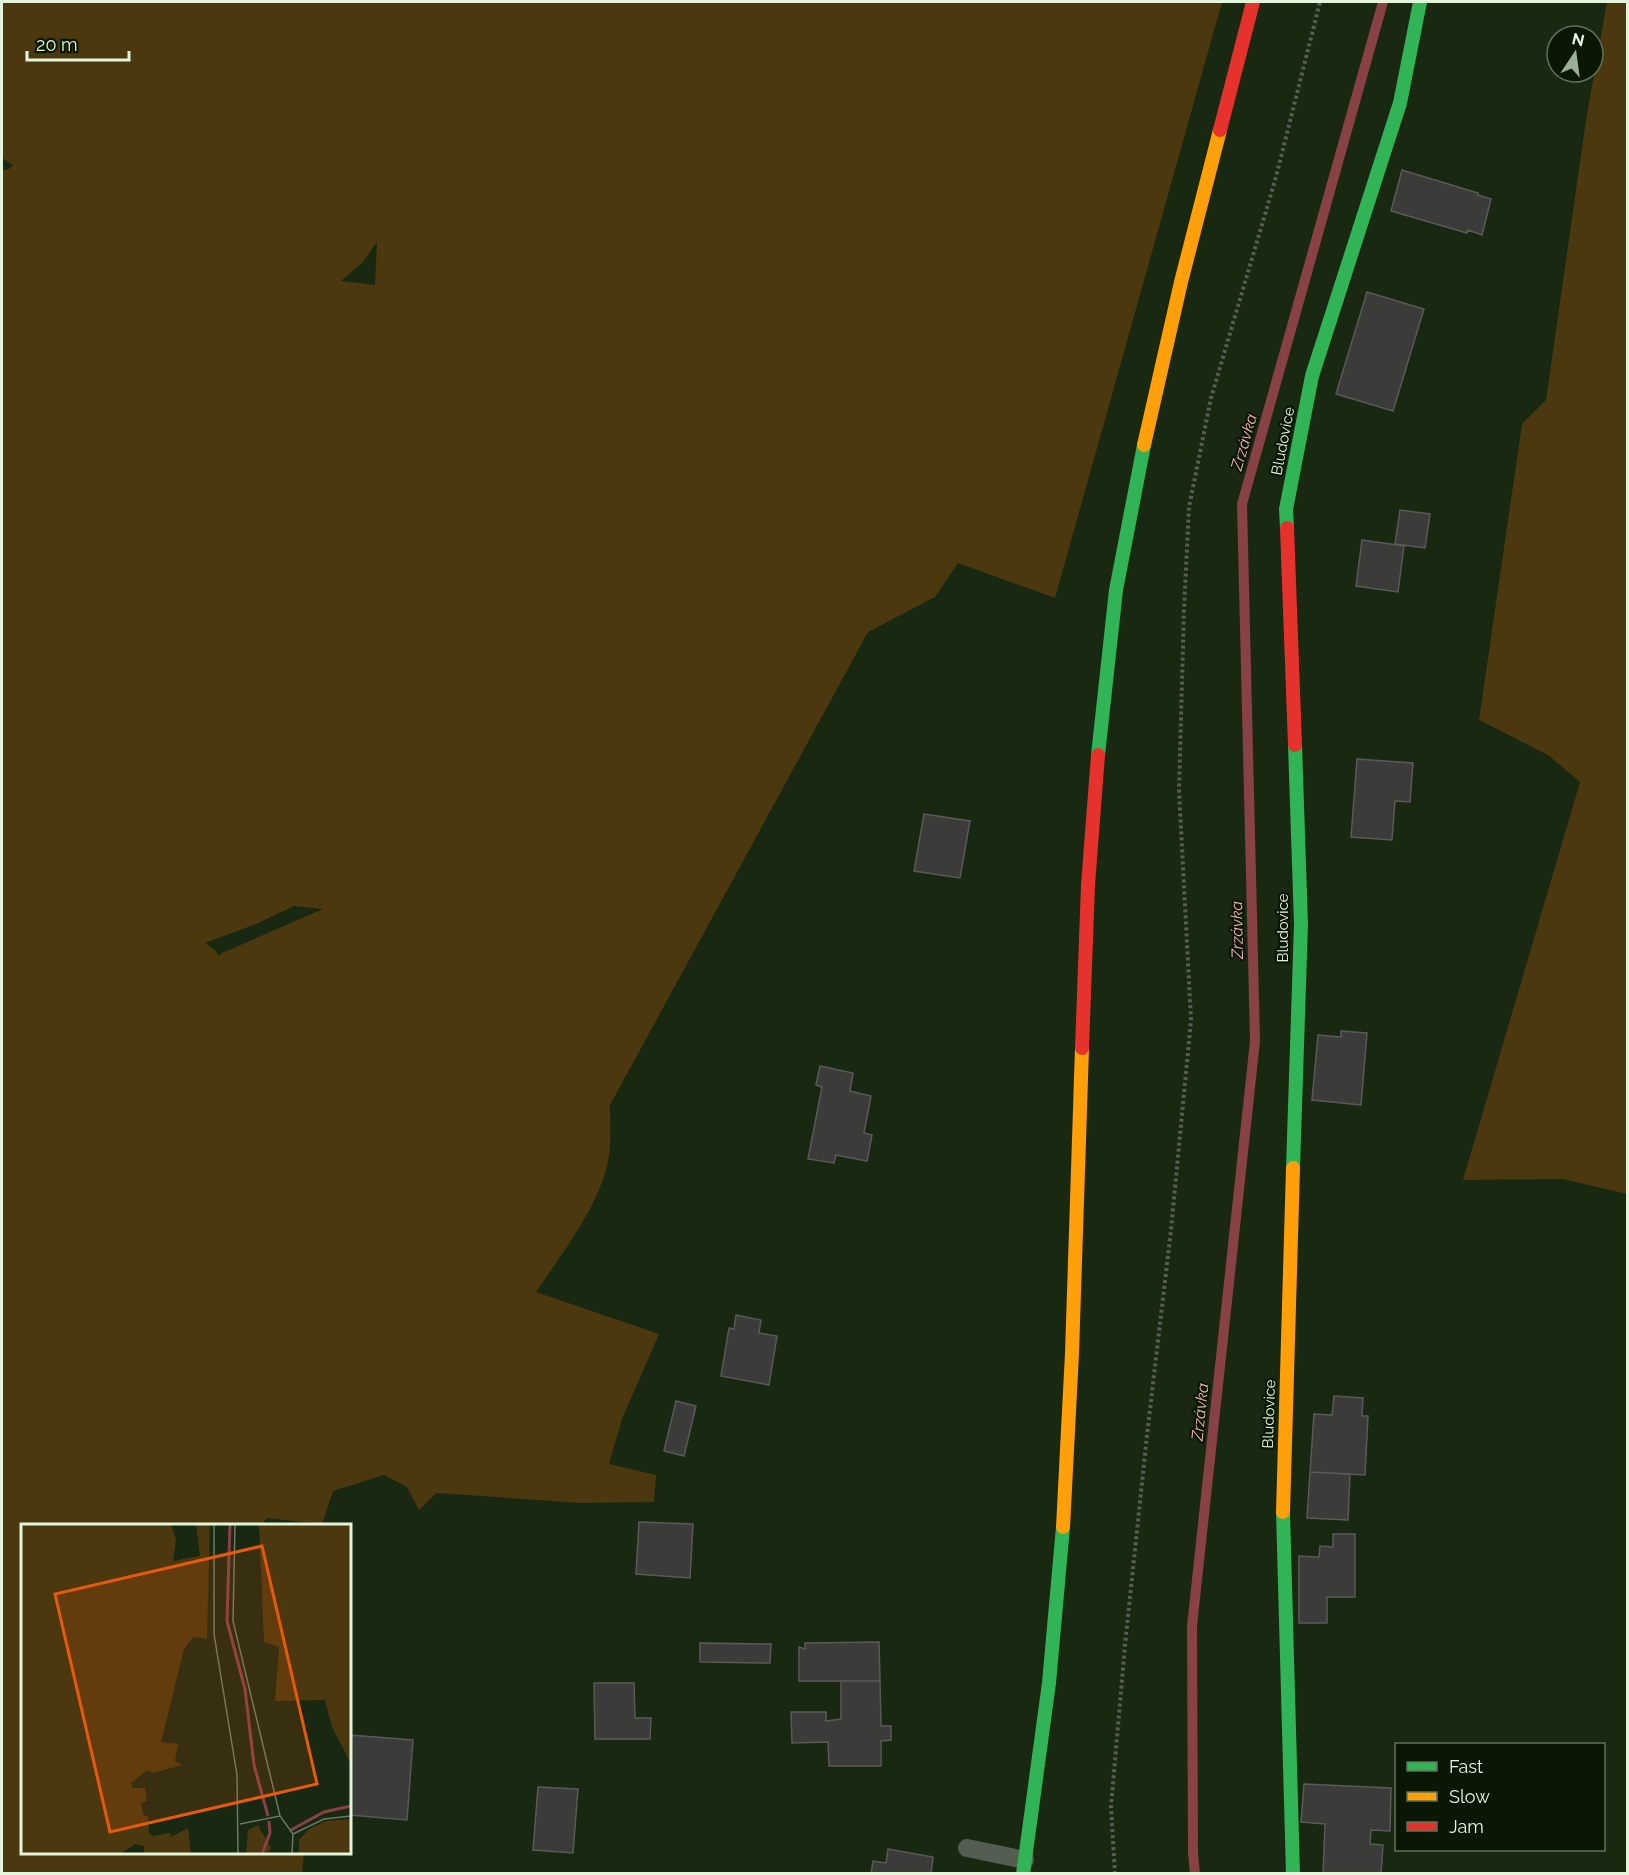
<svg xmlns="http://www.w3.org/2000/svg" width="1629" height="1875" font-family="Raleway,sans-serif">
<rect width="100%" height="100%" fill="#182811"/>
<path fill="#4c380f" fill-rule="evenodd" d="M2 2H1222L1055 598 958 563 935 597 868 632 610 1105C610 1126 612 1149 606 1170 593 1214 562 1254 536 1292L659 1334 622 1419 609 1464 656 1475 654 1502 581 1503 436 1493 419 1510 407 1487 384 1475 333 1491 322 1524 267 1518 260 1526H69L68 1523 60 1525 22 1526V1561L20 1563H22V1852L304 1853 302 1873H2V170L9 169 13 165 2 158ZM377 242 375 285 341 281 363 262ZM294 906 323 909 222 953 219 956 215 950 205 943 256 924Z
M1607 2H1628L1627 1194 1563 1179 1463 1180 1580 782 1548 755 1479 720 1522 424 1546 400 1586 120Z"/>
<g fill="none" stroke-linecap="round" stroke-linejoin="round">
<path stroke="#884144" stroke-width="10" d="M1195 1874 1193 1853 1192 1626 1255 1041 1242 504 1383 2"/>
</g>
<path fill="#3b3c3a" stroke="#595a58" stroke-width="1.5" d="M1402 170 1478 193V195L1491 199 1482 235 1468 230 1467 233 1391 211Z
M1367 292 1424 309 1393 411 1336 394Z
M1400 510 1430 514 1425 548 1395 544Z
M1362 540 1404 546 1398 592 1356 586Z
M1357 759 1413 763 1410 802 1395 801 1392 840 1351 837Z
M924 814 970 821 960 878 914 871Z
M1341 1031 1367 1033 1361 1105 1312 1100 1318 1035 1341 1037Z
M820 1066 853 1073 850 1091 871 1096 864 1133 872 1135 867 1161 836 1155 834 1163 808 1159 822 1087 816 1085Z
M736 1315 761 1320 759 1333 777 1336 769 1385 721 1376 729 1328 734 1329Z
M1334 1396 1363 1398 1362 1416H1368L1365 1475 1310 1472 1314 1414 1332 1415Z
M676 1401 696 1406 684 1456 664 1451Z
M1310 1472 1350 1474 1348 1520 1307 1518Z
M639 1522 693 1524 690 1578 636 1574Z
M1333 1534H1355V1597H1327V1623H1299V1556L1319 1557 1320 1546 1333 1547Z
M879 1642 880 1681H799V1647L805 1649V1643Z
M700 1643 771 1644 770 1663 700 1662Z
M841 1681H880L881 1726H891V1740L881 1741V1766H829L828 1742 792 1743 791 1712H826V1721L841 1719Z
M594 1683H634L635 1718H651L650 1739H595Z
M350 1735 413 1740 407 1820 350 1815Z
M1304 1784 1391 1788 1390 1831 1371 1830 1370 1844 1383 1845 1381 1874H1323L1325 1824 1301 1822Z
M538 1787 578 1789 573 1853 533 1850Z
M888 1849 933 1857 931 1874H871L873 1861 886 1863Z"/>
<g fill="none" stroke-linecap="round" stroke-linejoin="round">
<path stroke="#565f52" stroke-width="4" stroke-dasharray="3 3" stroke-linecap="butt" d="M1115 1874 1111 1807 1125 1645 1147 1435 1171 1230 1191 1020 1179 790 1184 610 1189 507 1211 398 1276 177 1320 2"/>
<path stroke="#545d52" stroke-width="18" d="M967 1848 1025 1860"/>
<path stroke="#30b455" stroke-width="14" d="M1287 528 1286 509 1312 376 1400 103 1420 2
M1098 755 1116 590 1144 445
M1293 1168 1301 924 1295 745
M1283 1512 1293 1874
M1023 1874 1049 1683 1063 1527"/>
<path stroke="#ff9f0a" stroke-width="14" d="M1144 445 1181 282 1220 130
M1283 1512 1293 1168
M1063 1527 1072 1353 1082 1048"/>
<path stroke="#e5322d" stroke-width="14" d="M1220 130 1253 2
M1287 528 1295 745
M1082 1048 1088 885 1098 755"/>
</g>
<g text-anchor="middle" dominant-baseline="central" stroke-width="4.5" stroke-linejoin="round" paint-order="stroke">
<g font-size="15" fill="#e3f6dc" stroke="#0a1705">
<text transform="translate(1283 441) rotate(-79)">Bludovice</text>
<text transform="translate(1283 928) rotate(-90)">Bludovice</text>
<text transform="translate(1269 1414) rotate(-88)">Bludovice</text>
</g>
<g font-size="16" font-style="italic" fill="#fab3b5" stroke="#0a1705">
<text transform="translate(1244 442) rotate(-74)">Zrzávka</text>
<text transform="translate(1237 930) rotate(-91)">Zrzávka</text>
<text transform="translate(1200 1412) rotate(-84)">Zrzávka</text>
</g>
</g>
<g transform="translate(21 1524)">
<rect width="330" height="330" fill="#182811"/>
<path d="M0 0H150L155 16 152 37 179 32 175 0H189L186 115 172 113 163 125 140 218 157 220 154 237 161 241 132 249 126 246 110 259 112 264H124L126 277 120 279 122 291 127 292 128 309 132 312 150 309V313L167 304 170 330H123V322L114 320 99 330H0ZM238 0H330V240L311 203 304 176 254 177 258 123 243 118ZM330 295V330H278V316L288 305 305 297ZM237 301 250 324 246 330H225L227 306Z" fill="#4c380f"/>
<path fill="none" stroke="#884144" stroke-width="3" d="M209 0 206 97 224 165 233 241 247 292M270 306 303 288 330 282M241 330 249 309 248 297"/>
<path fill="none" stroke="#697a62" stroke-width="1.5" d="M193 0V110L216 251 217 330M214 0 212 97 259 292 272 310 271 330M219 300 259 292M272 310 303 295 330 292"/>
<path fill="#e8590c" fill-opacity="0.15" stroke="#e8590c" stroke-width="3" d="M241 22 296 260 89 308 34 70Z"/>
<rect width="330" height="330" fill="none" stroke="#e3f6dc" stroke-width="3"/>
</g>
<rect width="1629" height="1875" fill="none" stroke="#e3f6dc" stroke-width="6"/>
<rect x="1395" y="1743" width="210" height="108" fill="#0a1705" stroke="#61705b" stroke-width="1.5"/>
<rect x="1407" y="1762" width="30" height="9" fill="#30b455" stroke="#61705b" stroke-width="1.5"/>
<text x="1449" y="1773" font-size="18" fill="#e3f6dc">Fast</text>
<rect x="1407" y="1792" width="30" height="9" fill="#ff9f0a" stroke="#61705b" stroke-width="1.5"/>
<text x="1449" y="1803" font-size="18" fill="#e3f6dc">Slow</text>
<rect x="1407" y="1822" width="30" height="9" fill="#e5322d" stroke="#61705b" stroke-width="1.5"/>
<text x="1449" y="1833" font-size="18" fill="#e3f6dc">Jam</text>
<g transform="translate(1575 54) rotate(13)"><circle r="28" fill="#0a1705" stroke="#61705b" stroke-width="1.5"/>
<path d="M0-4.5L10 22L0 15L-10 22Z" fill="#9cae95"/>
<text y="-9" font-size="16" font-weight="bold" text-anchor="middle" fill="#e3f6dc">N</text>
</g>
<path d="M27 51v9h102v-9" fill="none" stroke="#e3f6dc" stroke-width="3"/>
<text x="36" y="51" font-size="18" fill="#e3f6dc" stroke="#0a1705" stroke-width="4.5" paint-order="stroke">20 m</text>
</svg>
